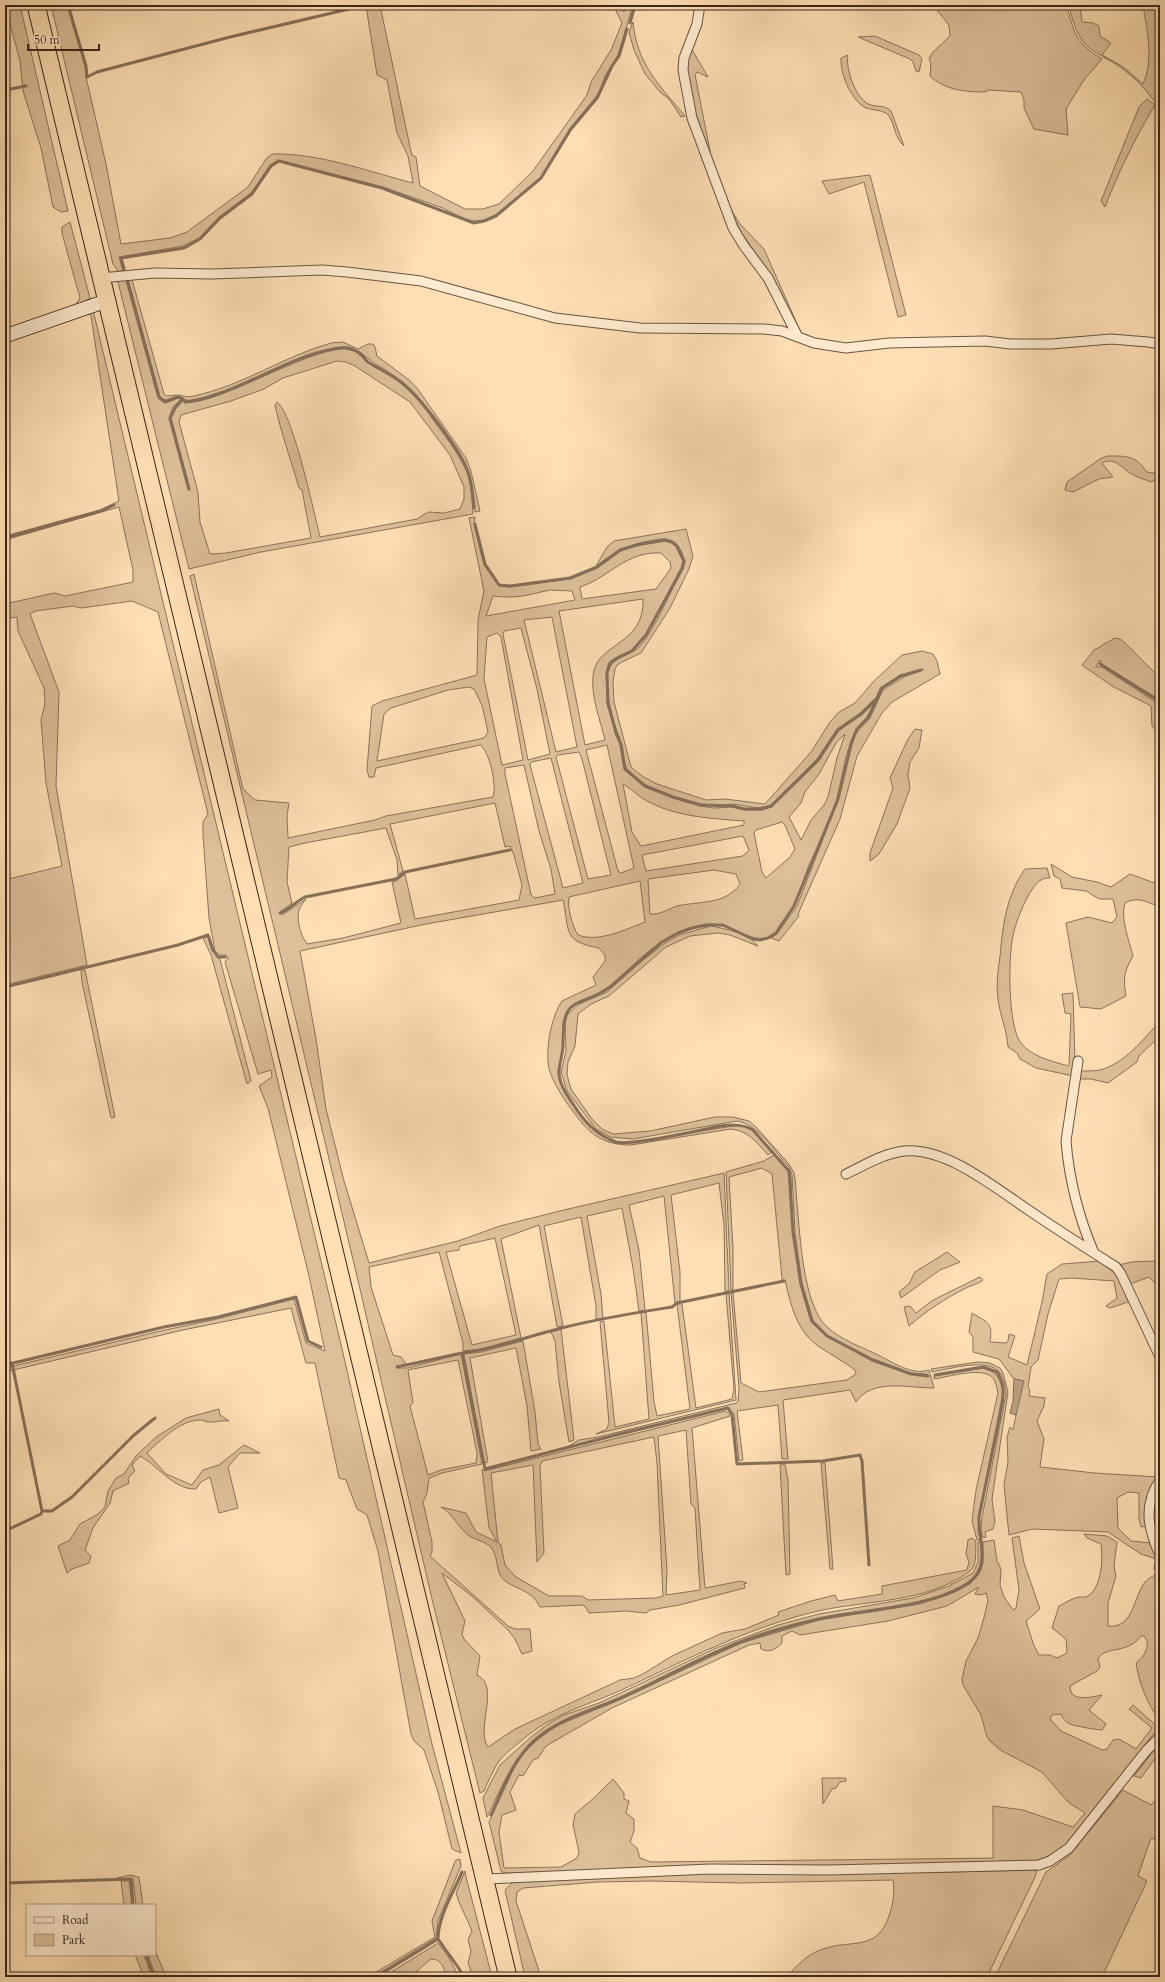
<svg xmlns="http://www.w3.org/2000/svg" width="1165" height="1982" font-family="Cardo,serif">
<rect width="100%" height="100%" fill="#fedfb4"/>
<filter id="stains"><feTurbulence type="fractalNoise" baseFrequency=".005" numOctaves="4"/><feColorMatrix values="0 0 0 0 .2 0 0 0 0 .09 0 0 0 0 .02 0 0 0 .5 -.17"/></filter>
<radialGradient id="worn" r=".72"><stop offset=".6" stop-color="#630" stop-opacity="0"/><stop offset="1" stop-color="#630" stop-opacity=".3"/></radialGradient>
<path fill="#ddc09a" stroke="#8b735c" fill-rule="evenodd" d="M5 5H20L68 211 61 212 53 207 41 148 23 91 20 61Z
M51 5H67L85 66 86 77 106 164 121 244 170 238 187 232 248 187 266 159 272 154C319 153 367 171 413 183L408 156 397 133 387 80 377 75 366 6 379 5 381 10 410 147 412 155 416 157 420 186 465 209H483L499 204 533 171 587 95 591 82 611 50 622 23 613 5H619L624 12 626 5H633L618 55 605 76 601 88 596 97 570 128 540 178 495 215 484 220 474 221 464 219 443 208 383 187 278 160 270 165 251 193 219 217 199 238 183 246 119 257 123 271H118L113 264Z
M933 5H1067C1073 33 1077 44 1102 59L1084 80 1066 109 1068 135 1034 129 1024 108V100L1021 92 988 90 985 92C965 92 945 90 930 76L931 63 929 59 932 53 950 36 949 25Z
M1069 5H1080L1082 22 1093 23 1099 26 1100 36 1111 43 1102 55 1122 66 1143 84C1154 59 1147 30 1143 5H1160V71L1156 100 1160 101V105L1157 104C1149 96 1143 85 1134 78 1100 47 1080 60 1069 5Z
M633 22C637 64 659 85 685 116L681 117 669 99 660 92 645 74 634 50 629 32Z
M875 36 919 55 922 59 919 72 916 71 913 62 910 59 858 37Z
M691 48 708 77 697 72 695 75 712 161 692 102 686 68Z
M848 55C845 68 856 101 871 105 878 107 885 105 891 111L904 146C894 137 896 127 889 116 884 109 871 111 864 107 850 98 840 73 841 58Z
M1147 99 1155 105C1135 138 1119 171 1105 207L1101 201 1139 107Z
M870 175 906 315 898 317 864 182 829 194 822 181Z
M730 208 740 224 764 249 802 335 768 271 741 232Z
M70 222 90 298 72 310 80 298 62 233V227Z
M127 276H131L164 394 167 396C170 396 173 395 176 395 182 395 187 398 194 396 242 386 284 356 331 343L343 342 358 349 368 344H373L375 347 377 356 409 380 417 388 466 458 471 471 480 511 475 512C474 500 473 488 470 476 463 451 442 429 427 408 414 390 398 377 379 366 370 361 358 349 349 347 323 343 252 381 224 391 216 393 194 403 186 400 183 399 181 397 178 396L165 400 160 397Z
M125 277 158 398 165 403 178 398 181 399 173 407 169 418 188 490H190L171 418 176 408 182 400C203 415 315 342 351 349 358 351 361 358 367 362 377 369 388 374 398 381 411 390 420 401 429 414 442 433 460 453 468 475 472 487 472 501 473 514L261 552 189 569 117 278ZM337 361 346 362 355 366 410 402 450 455 464 487V499L460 509 444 513 428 512 417 519 320 537C314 513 293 413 277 402L275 405C281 433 291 460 299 488L302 490 311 538 226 553 210 554 200 522 198 492 179 422 181 415 231 401 264 389 283 378Z
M93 310 343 1353 432 1744 461 1853 452 1849 438 1792 424 1750 414 1741 411 1734 378 1551 367 1515 357 1509 346 1480 339 1478 315 1363H306L291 1308 183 1330 5 1372V1368L165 1330 217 1319 294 1299 306 1343 325 1351 309 1276 268 1108 259 1086 272 1077 271 1070 258 1074 225 962 228 958 226 955H220L215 951 209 918 203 835V822L208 814 158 612 132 601 81 608 73 606 35 611 30 614 59 692 56 786 87 965 5 985V880L62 866 46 783 41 720 45 704 44 688 18 631 17 617 5 619V604L54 593 65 596 133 582V570L119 507 5 540V536L100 510 119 501 91 316 87 311Z
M1107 456C1117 456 1130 455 1138 462 1142 465 1144 469 1147 472L1160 474V482L1155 480 1151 482C1144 479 1136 477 1130 473 1120 466 1114 457 1102 463L1113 477 1099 479 1073 492 1065 490 1067 482 1100 459Z
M475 517 474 525 484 565 499 586 510 587 570 579 597 568 621 551 631 547 665 541 672 543 676 547 683 561 681 568 646 634 632 650 617 657 609 663 606 672 607 704 620 745 624 769 644 786 673 798 700 806 714 808 732 807 744 810H761L772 807 819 761 838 730 862 715 874 703C869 718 857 725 852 739 844 758 842 779 837 798 831 821 819 843 809 865 800 888 793 916 775 933 756 950 729 921 706 924 677 929 653 946 632 966 623 974 614 984 604 990 593 998 579 998 569 1008 560 1019 563 1034 563 1047 563 1055 558 1065 558 1073 559 1086 568 1098 576 1108 589 1127 603 1143 628 1143L739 1125C754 1128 763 1141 772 1152L768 1155C756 1142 749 1131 731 1129L631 1145C604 1145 590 1135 575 1114 565 1101 556 1088 550 1072 544 1053 551 1017 562 1001L596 985 593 977 605 961V955L599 948C562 941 570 932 563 900L426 924 300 951 316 1039 326 1109 344 1181 369 1263 458 1241 500 1226 564 1210 724 1173 729 1290 725 1292 724 1225 719 1183 671 1195 680 1272V1301L675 1303 664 1196 629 1205 639 1250 645 1310 639 1311 633 1268 622 1208 587 1216 601 1294 603 1318 596 1319V1306L581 1217 544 1226 563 1326 557 1327 539 1225 501 1239 521 1338 481 1349 463 1351V1343L439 1252 369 1267 371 1287 393 1355 401 1357 407 1365 396 1366 397 1368H407L461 1354 482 1464 442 1473 429 1478 427 1493 423 1502 432 1542V1552L430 1556 508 1626 515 1629H530L532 1651 522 1654 515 1639 508 1630 473 1597 442 1573 465 1621 462 1634 464 1639 480 1656 477 1675C501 1686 475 1728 488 1747L515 1729 620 1680 634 1678 643 1674 672 1656 722 1633 745 1629 779 1615 778 1612 811 1601 835 1595 838 1601 882 1594V1586L967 1570 969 1562 966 1554 968 1540 972 1538 976 1541C975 1552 978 1565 969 1572 926 1603 867 1600 818 1611 746 1628 684 1661 617 1692 585 1706 556 1713 528 1735 518 1744 504 1753 497 1764 492 1773 488 1782 484 1791L480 1793 432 1599 356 1272 190 576 194 574 243 789 255 800 289 803 287 816 288 838 375 820 386 816 493 797C497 786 490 752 480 745L376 768 374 777H369L367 770 372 706 382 701 477 675 478 620 484 591 469 518ZM661 553 670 562 671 568 656 589 582 599 580 587C610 577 626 551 661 553ZM550 590 572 591 575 600 486 616 493 596C517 599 527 595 550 590ZM643 599C645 643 601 643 594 670 589 692 600 719 605 740L585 745 559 611ZM552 617 577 747 556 752 524 620ZM521 628 537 689 550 754 528 760 503 634 504 631ZM497 633 501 637 523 760 502 765 484 679 487 637ZM469 687 474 689 482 705 488 732 484 738 377 761 384 714 391 708 448 690ZM845 734 837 758 828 797 824 805 811 820 801 840 789 817 801 803 805 792 819 774 836 743ZM607 745 634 868 621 873 618 871 586 750ZM579 752 582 759 611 875 588 879 556 757 558 755ZM551 758 583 883 563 888 530 765 531 762ZM524 765 539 831 551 869 555 894 535 898 531 895 530 890 505 774V768ZM623 784C633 790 641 799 653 804 679 817 716 819 744 821V825L641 846 632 832ZM495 803 505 847 510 846 514 855 522 885 519 900 415 919 405 874 396 881 392 882 401 923 343 938 307 944C301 936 296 921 299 910 300 906 304 902 306 899L282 915 280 912 292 903 287 882 289 847 305 843 386 828 397 860 398 875 403 871 390 824ZM782 822 785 825 795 849 790 857 766 878 762 872 754 833 756 830ZM743 836 749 850 743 856 646 871 642 855ZM714 870 736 874 740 884C726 905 699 901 677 906 668 909 660 915 650 914L648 879ZM640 881 645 922C626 929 599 943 578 935 572 926 567 907 569 897ZM495 1238 516 1335 472 1345 446 1252 459 1250 460 1246ZM458 1360 477 1453 476 1463 441 1470 428 1475 410 1406 413 1403 408 1370Z
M686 529 693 556 689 569 670 608 641 653 618 664 615 669 613 682 614 702 631 767 642 776 657 784 697 797 706 800 725 799 765 804 811 752 830 722 839 712 855 703 874 681 902 655 922 651 933 654 937 661 940 674 892 702 882 713 857 756 840 819 798 914 799 916 779 941 771 938 777 934 797 906 838 800 852 743 857 732 870 718 883 690 904 677 924 669 900 675 880 688 876 698 860 713 837 729 817 759 771 805C752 811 749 805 732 804 726 804 720 806 714 805 691 805 640 789 627 769 623 762 624 752 622 745 620 737 616 730 614 722 610 707 604 687 608 671 613 656 631 656 640 646 656 628 670 591 683 569L685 561C682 554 680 544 672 541 666 538 660 539 654 540 627 545 618 550 596 566L607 547 614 541Z
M1115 638 1120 639 1124 642 1160 678V700L1102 664 1100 660 1096 667H1102L1160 705V735L1152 726 1151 706 1112 686 1082 665 1094 650Z
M915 729 922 730 919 748 910 762 908 775 910 788 897 824 879 854 870 861V853L893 788 890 778 908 739Z
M1051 864 1072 877 1097 882 1111 887 1130 874 1160 885V907C1147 902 1138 896 1125 903 1120 918 1129 940 1133 956 1124 971 1123 979 1126 996L1101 1009 1080 1007 1066 923 1088 917 1112 923 1117 917 1113 899H1099L1086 891 1062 888 1060 879 1054 876Z
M1047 868 1050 878C1046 878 1044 878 1041 880 1029 887 1015 923 1013 936 1008 959 1008 1023 1020 1042 1030 1056 1053 1062 1069 1066L1071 1014 1065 1013 1062 994 1073 993 1075 1062 1073 1076 1036 1068 1020 1059 1017 1053 1008 1047C1007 1030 1000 1016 998 999 996 985 998 971 1000 956 1003 925 1006 896 1025 869Z
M711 926C726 929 749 933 758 946L730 935 718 933 690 936 666 947 609 996 591 1004 578 1014 575 1046 568 1062 567 1075 571 1089 592 1119 602 1129 613 1134 650 1131 715 1117H733L749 1121 757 1128 789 1164 794 1173C796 1182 796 1193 797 1203 800 1235 803 1305 827 1327 841 1340 862 1347 878 1355 892 1362 913 1376 929 1370L934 1388C909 1388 872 1378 856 1402L850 1390 783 1400 788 1459H782L778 1405 737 1411 743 1460 739 1461 734 1414 728 1407 486 1468 569 1446 579 1440 598 1437 736 1403 738 1401 739 1388 731 1292H733L741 1383 759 1392 847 1380 856 1374 855 1370C843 1361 830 1354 818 1346 796 1330 791 1305 785 1280H782V1278L772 1174 762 1168 729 1177 733 1248V1290H731L726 1172 764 1161 774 1155 789 1172 791 1177 793 1232 800 1284 811 1322 827 1336 872 1361 911 1374 929 1376 927 1374 911 1373 872 1359 827 1335 813 1321 802 1283 795 1233 792 1175 789 1167C775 1152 758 1124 737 1121L633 1139 610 1137 596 1129 567 1091 561 1072 566 1051 565 1022 567 1015 579 1004 607 992 638 964 665 943 679 935Z
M208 937 212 951 220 959 251 1081 247 1084 211 955 203 938Z
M85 970 115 1117 111 1118 82 982 81 971Z
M1160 1021V1036L1139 1056 1137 1062 1108 1083 1091 1079H1079L1081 1071C1087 1071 1094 1071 1100 1070 1124 1064 1144 1039 1160 1021Z
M947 1252 960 1262 940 1270 901 1298 899 1292 909 1284 915 1272Z
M1101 1261 1120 1278 1131 1301 1110 1308 1106 1306 1117 1298 1114 1281 1072 1278 1059 1279 1048 1314 1038 1360 1031 1367 1028 1388 1030 1390 1029 1396 1045 1398 1044 1406 1037 1421 1044 1439 1040 1467 1095 1473 1158 1477C1147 1493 1141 1507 1146 1526L1141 1527 1139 1519V1493L1128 1492 1117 1498 1118 1528 1131 1541 1151 1543 1159 1560 1141 1554 1108 1532 1032 1529 1009 1535 1004 1485 1008 1462 1007 1437 1010 1427 1013 1430 1023 1381 1014 1379 999 1359 973 1352V1337L969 1332 972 1313C988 1323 993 1322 990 1342L1006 1343 1008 1341 1009 1334 1015 1336 1008 1357 1027 1365 1042 1302 1047 1274 1062 1264Z
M1154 1261 1160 1271V1288L1149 1277 1130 1284 1119 1265 1131 1262Z
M980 1277 983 1280C978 1284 972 1285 966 1288 946 1298 926 1311 909 1326L904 1307 910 1306 916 1313 933 1300Z
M729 1293 736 1400 596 1434 607 1429 609 1422 600 1322 604 1321 615 1427 649 1419 641 1313 646 1312 654 1402 657 1416 690 1409 677 1304H682L696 1408 732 1399 734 1389 726 1294Z
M561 1329 574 1440 569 1442 559 1382 555 1341 551 1332Z
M523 1341 535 1412 538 1444 541 1449 531 1451 527 1406 516 1348 470 1358 488 1462 484 1463 464 1354 481 1352Z
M978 1362 990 1363 1000 1368 1003 1373 1008 1392 992 1499 995 1522 993 1529 985 1532 986 1537 983 1538 981 1531 982 1517 1006 1394C1005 1387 1004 1379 1000 1373 988 1357 950 1369 932 1372L931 1369Z
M983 1368C997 1372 1000 1378 1003 1392L979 1517 978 1531 980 1540H977L972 1521 976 1490 998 1393C997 1388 996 1382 993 1378 983 1366 948 1377 934 1379V1376Z
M219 1409 220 1415 229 1421C222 1420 218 1422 211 1422 206 1423 203 1419 199 1420 179 1421 161 1440 147 1453L166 1474 192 1485 203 1470 219 1465 244 1445 260 1453H240L228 1467 238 1508 219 1513 210 1477 201 1482 196 1489C174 1490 157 1465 140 1456L132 1465 135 1471 128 1478 129 1483 113 1491 110 1503 93 1528 85 1550 91 1556 89 1563 72 1569 67 1573 58 1546 70 1540 80 1524 98 1514 105 1507 108 1491 116 1478 124 1474 136 1456 156 1437 186 1418Z
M726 1411 730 1416 692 1428 705 1588 741 1581 747 1583 744 1584 745 1588 679 1605 650 1610 646 1613 626 1611 589 1613 584 1605 540 1607C531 1589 518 1591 504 1580 495 1572 499 1558 492 1549 487 1541 476 1541 468 1535 458 1527 453 1514 441 1507L466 1513 476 1532 497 1542 489 1528 482 1469 484 1471ZM686 1430 691 1504 695 1508 700 1590 666 1595 667 1570 658 1436ZM654 1437 657 1463 663 1596 656 1598 588 1600 582 1596H549L516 1577 505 1565 501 1545 498 1542 491 1473 533 1465 537 1562 544 1553 540 1467 542 1461Z
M821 1463H825L833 1569H830Z
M785 1464 788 1480 790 1574 786 1575 780 1465Z
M1160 1484V1546L1152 1520 1157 1489Z
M1084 1534 1107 1536 1117 1542 1114 1566 1116 1576 1108 1603V1626C1134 1629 1133 1597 1145 1582 1148 1578 1153 1577 1157 1573L1154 1568 1155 1564 1160 1566V1721C1148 1705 1139 1684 1136 1663 1144 1657 1152 1645 1144 1636H1141C1127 1655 1106 1645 1098 1659L1100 1667 1097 1671 1070 1686C1070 1703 1091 1697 1102 1695L1089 1710 1106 1724 1102 1730C1097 1730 1075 1726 1070 1724 1065 1722 1063 1718 1061 1714L1052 1715 1050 1719 1061 1731 1102 1750 1107 1749 1113 1740 1119 1739 1136 1749 1152 1728 1129 1709 1133 1705 1160 1729 1155 1732 1061 1852 1042 1861 549 1873H505L501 1871 489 1822 515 1766 524 1753 536 1741 556 1726 619 1700 741 1643 819 1620 920 1604 957 1590 970 1584 980 1572 983 1563V1542L994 1540 997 1561 1001 1569 1000 1585 1004 1597 1013 1610 1016 1608 1019 1590 1012 1538 1019 1536 1024 1563 1040 1609 1026 1621 1034 1646 1039 1655H1050L1057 1658 1067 1653 1066 1639 1052 1628 1059 1606C1063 1604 1075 1597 1079 1597 1083 1597 1084 1598 1088 1596 1102 1587 1103 1558 1101 1544L1087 1538ZM979 1587 975 1594 980 1595 986 1593 988 1600 985 1614 978 1638 966 1661 962 1679 963 1685 981 1715 987 1737 991 1742 1002 1751 1042 1772 1069 1803 1085 1813 1073 1827 1023 1810 993 1806V1858L651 1862 640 1858 637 1848 630 1842 634 1831V1819L626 1813 629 1801 624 1799V1793L613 1779 595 1797 575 1814 573 1825 579 1852 577 1858 561 1867 504 1868 499 1832 502 1815 516 1810 510 1792 519 1775 523 1776 533 1760 538 1758 546 1746 612 1708 749 1645 760 1643 761 1649C769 1653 775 1650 782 1643V1636L792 1631 800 1635 888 1621 947 1606Z
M978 1542H981C982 1557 982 1573 968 1582 923 1610 868 1607 819 1618 793 1624 765 1631 740 1641 699 1657 660 1679 620 1697 591 1710 558 1718 534 1740 511 1760 501 1790 487 1817L483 1798 500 1765 531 1737 551 1722 564 1715 599 1703 716 1648 778 1625 819 1614 913 1598 949 1586 973 1573 978 1562Z
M1160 1743V1752L1141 1778 1134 1776Z
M822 1778H846V1781L840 1782 836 1788 832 1789 823 1804Z
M1123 1790 1151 1805 1160 1795V1841L1151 1838 1138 1876 1147 1881 1102 1977H995L1046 1872 1070 1855Z
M460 1859 461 1866 438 1921 436 1938 373 1977H368L435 1937 432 1921 454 1864 456 1860Z
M1034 1870 1037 1871 1035 1877 987 1977H786C797 1966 807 1954 823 1949 851 1939 877 1952 889 1916 893 1905 895 1892 893 1880L740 1883 651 1881 598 1882 523 1888 517 1892 516 1901 541 1977H525L505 1890 512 1883 517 1881 706 1872H950Z
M465 1871 466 1877 492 1977H473L468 1963 471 1951 468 1940 472 1931C467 1918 460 1907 456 1893Z
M130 1875 139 1877 143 1905H136L133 1879 117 1878Z
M121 1881H129L132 1905H124Z
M438 1943 448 1956 459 1977H447C443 1967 442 1959 431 1959L410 1977H383Z
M155 1950 166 1977H156L148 1955H155Z
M135 1955H144L152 1977H144Z"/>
<path fill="#bba081" stroke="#876f59" d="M1014 1379 1024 1381 1016 1415 1010 1413 1013 1401Z"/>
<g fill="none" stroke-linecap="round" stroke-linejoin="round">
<path stroke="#876f59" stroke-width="3" d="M68 5 86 66 87 77 97 72 230 37 366 5
M630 23 635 5
M5 90 26 86
M124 269 121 258 184 248 200 239 220 218 252 194 271 166 279 161 382 188 474 223 484 221 496 216 541 178 571 129 597 98 612 66 619 56 627 29
M127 279 159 397 165 402 178 397 183 399
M189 489 170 418 175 408 183 399 185 402C198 401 209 397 221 393 258 380 294 356 334 349 344 347 354 348 362 355 364 357 365 360 368 362 379 369 391 374 402 383 421 398 462 452 469 475 472 486 473 497 474 508
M475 524 485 564 499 585 510 586 570 578 597 567 620 550 640 544 665 540 672 542 677 546 684 561 682 569 646 635 632 651 617 658 610 663 607 673 608 703 616 733 621 745 625 769 645 786 673 797 701 805 733 806 745 809H761L771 806 818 760 838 730 861 714 875 700
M5 538 101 511 114 505
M1100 664 1160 702
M921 670 901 676 882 688 868 718 857 729 852 741 838 799 829 821 794 906 776 933 768 938 760 940 753 939 723 925H708L692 928 678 933 662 942 610 987C576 1011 563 992 563 1045 563 1054 559 1064 559 1072 559 1086 570 1099 577 1110 587 1125 599 1136 616 1142 631 1146 696 1131 715 1127 728 1125 742 1123 753 1130L789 1171 793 1232 801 1284 812 1321 827 1336 873 1360 911 1374 928 1376
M280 913C290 909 295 902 305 897L396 879 405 872 510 850
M5 987 178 945 208 935 213 950 218 957H225
M462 1353C496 1349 525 1337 558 1329 595 1319 634 1313 672 1307L677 1303 784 1281
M5 1365 164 1327 218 1317 296 1297 308 1341 321 1347
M397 1367 462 1353 485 1469 620 1434 728 1408 732 1415 737 1464 823 1461 860 1455 862 1461 869 1565
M42 1511H52L72 1497 134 1435 155 1418
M5 1531 41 1514 42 1511 12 1363
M491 1815C503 1789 513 1759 535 1740 559 1719 590 1711 619 1699 660 1681 699 1658 741 1642 766 1633 793 1625 819 1619 859 1610 948 1607 975 1577 989 1561 978 1536 979 1517L1002 1405C1004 1392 1004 1383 997 1372L983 1367 935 1375
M5 1883 131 1879 133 1905
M438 1939 460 1970 462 1977
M146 1955 154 1977
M376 1977 438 1939C438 1916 454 1892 462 1872"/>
<defs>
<path id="street" d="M700 5 697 24 684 58 683 70 692 118 733 228 744 246 768 278 798 337
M101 278 155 273 212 274 322 270 347 272 421 281 555 318 640 328 764 329 782 331 814 343 846 348 889 343 985 341 1010 344H1051L1111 339 1148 342 1160 344
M1078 1061 1066 1141C1069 1178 1079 1218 1094 1253
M846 1174C865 1165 884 1153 905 1151 947 1148 994 1187 1027 1209 1056 1229 1086 1248 1116 1267L1121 1274 1160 1357
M1160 1480C1143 1505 1148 1529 1160 1555
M485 1879 710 1869 829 1870 1039 1865 1050 1861 1069 1848 1146 1751 1160 1737"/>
<path id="secondary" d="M5 336 106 301"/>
<path id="highway" d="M36 5 508 1977"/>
</defs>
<use href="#street" stroke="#6a5443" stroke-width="11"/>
<use href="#secondary" stroke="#39261d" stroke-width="15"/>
<use href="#highway" stroke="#39261d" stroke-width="19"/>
<use href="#street" stroke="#feeace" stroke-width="9"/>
<use href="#secondary" stroke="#feeace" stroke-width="13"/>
<use href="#highway" stroke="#fedfb4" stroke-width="17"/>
</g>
<rect width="1165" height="1982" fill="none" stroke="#fedfb4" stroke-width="20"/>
<rect x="6" y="6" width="1153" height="1970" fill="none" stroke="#39261d" stroke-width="2"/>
<rect x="10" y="10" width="1145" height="1962" fill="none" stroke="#39261d"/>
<rect x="26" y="1904" width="130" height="52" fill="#feeace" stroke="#af9c87"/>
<rect x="34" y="1917" width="20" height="6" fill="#feeace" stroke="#af9c87"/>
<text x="62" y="1924" font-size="12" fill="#39261d">Road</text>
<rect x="34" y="1934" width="20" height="12" fill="#ddc09a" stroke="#af9c87"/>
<text x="62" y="1944" font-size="12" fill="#39261d">Park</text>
<path d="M28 44v6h71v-6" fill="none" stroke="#39261d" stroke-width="2"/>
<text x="34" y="44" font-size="12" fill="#39261d" stroke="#feeace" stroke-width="3" paint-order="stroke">50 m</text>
<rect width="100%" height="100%" filter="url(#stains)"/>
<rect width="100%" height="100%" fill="url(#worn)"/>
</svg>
